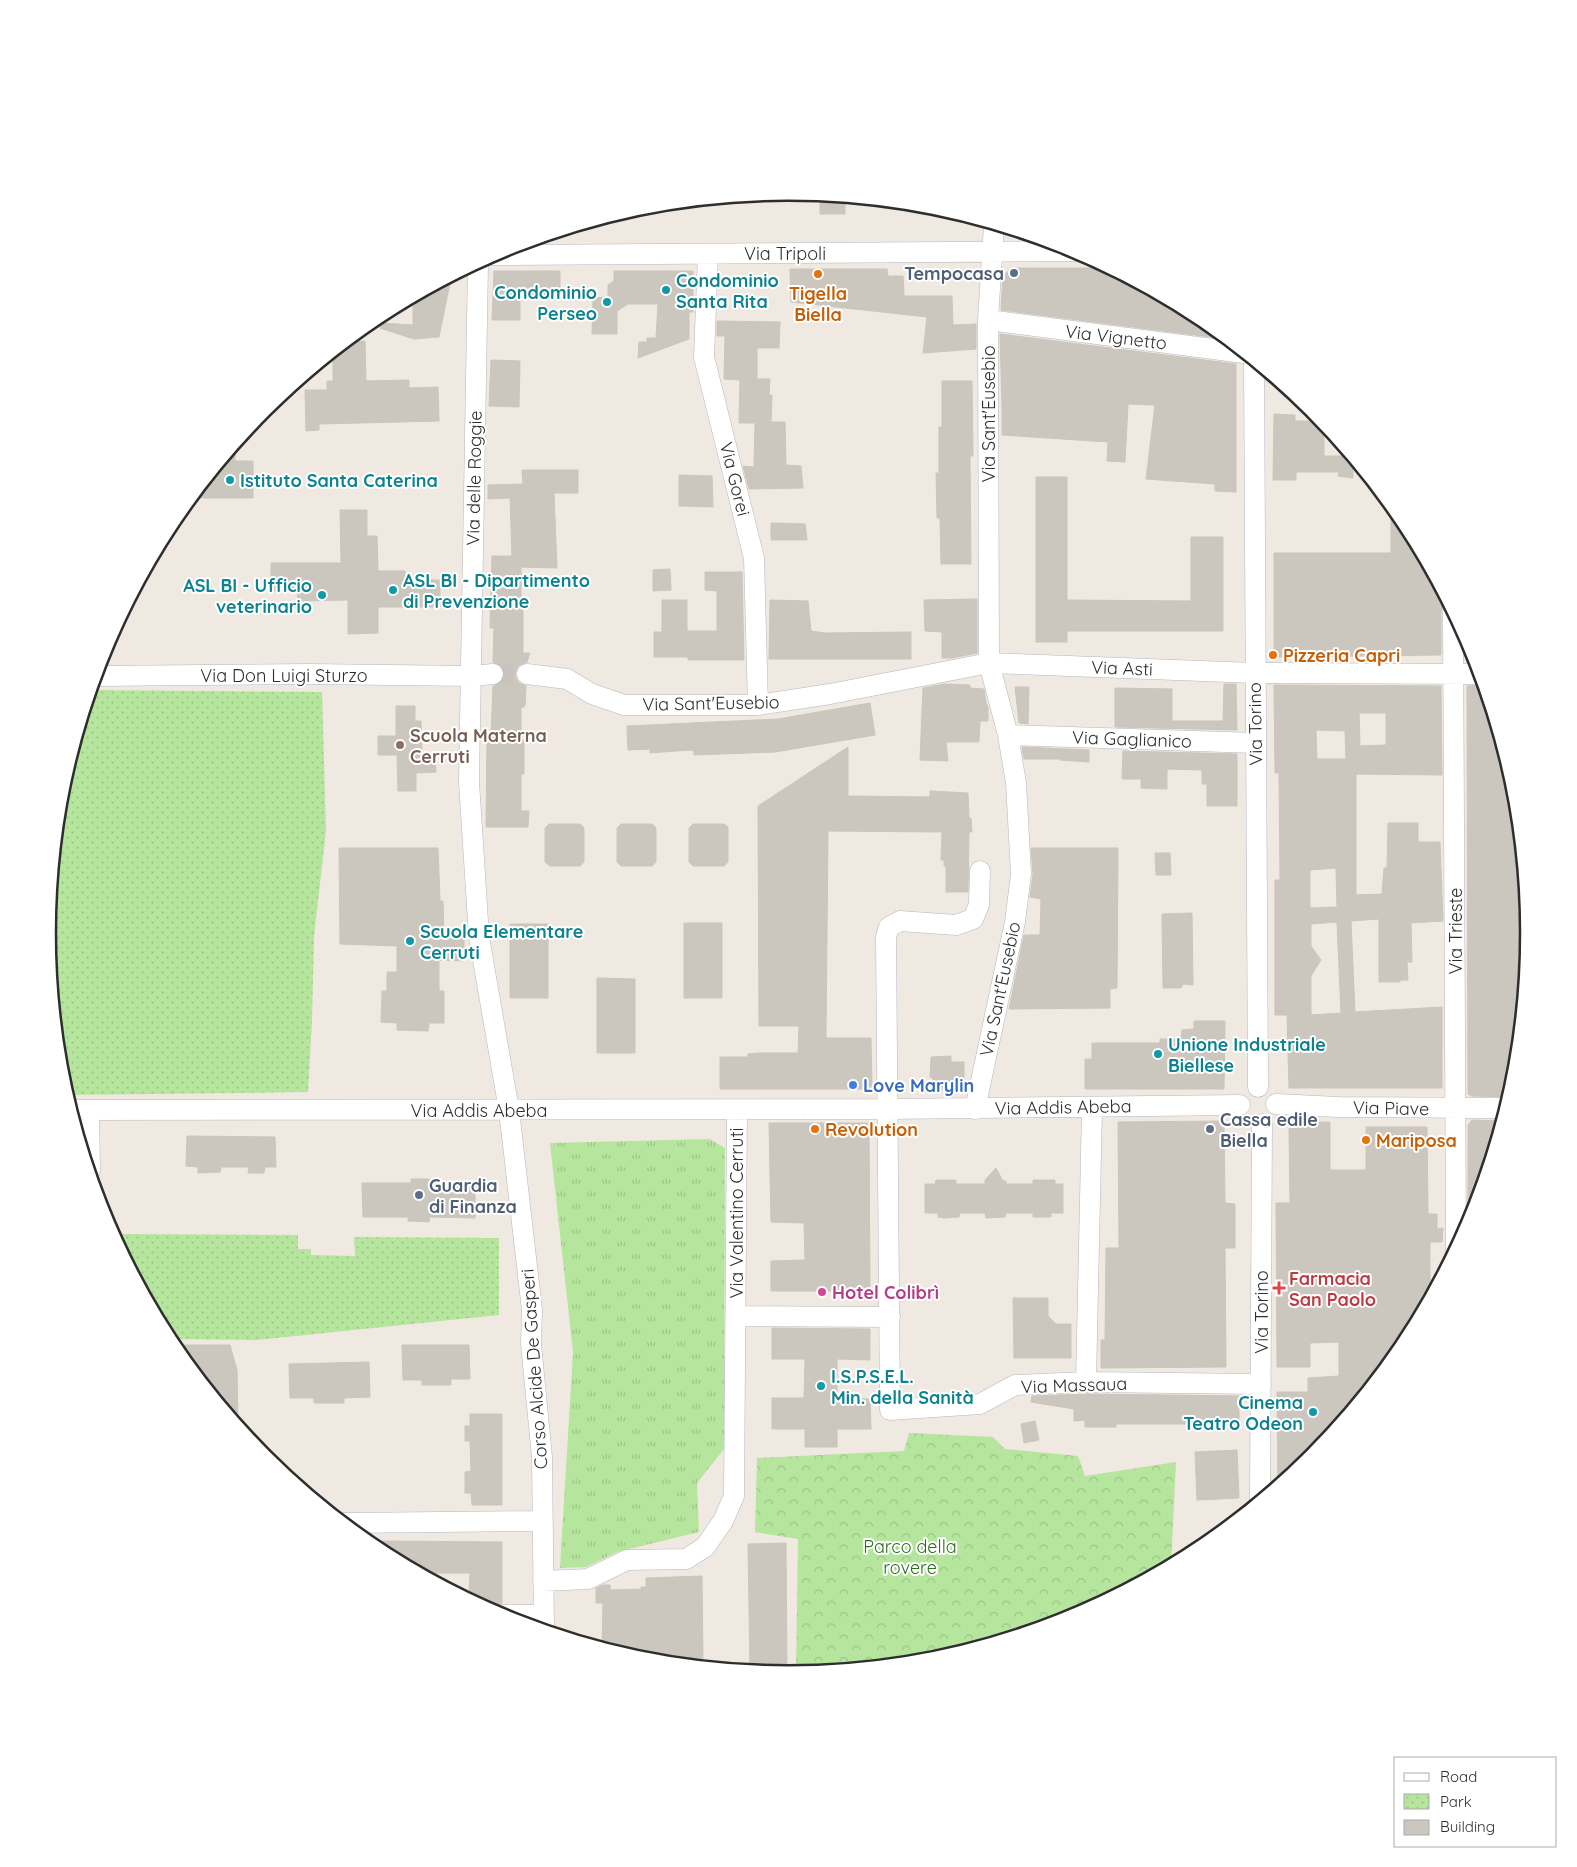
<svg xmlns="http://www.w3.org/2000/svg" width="1577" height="1867" font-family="Quicksand,sans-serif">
<defs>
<pattern id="grass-tufts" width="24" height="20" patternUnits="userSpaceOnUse" patternTransform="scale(1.25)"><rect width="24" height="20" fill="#b6e59e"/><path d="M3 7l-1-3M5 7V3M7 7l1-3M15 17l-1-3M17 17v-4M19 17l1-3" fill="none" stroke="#9dc588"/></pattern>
<pattern id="forest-crowns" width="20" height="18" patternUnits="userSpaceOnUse" patternTransform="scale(1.25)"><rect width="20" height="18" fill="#b6e59e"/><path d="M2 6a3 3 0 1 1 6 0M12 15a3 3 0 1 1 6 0" fill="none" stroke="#9dc588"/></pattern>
<pattern id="park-dots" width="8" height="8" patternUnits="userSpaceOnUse" patternTransform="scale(1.25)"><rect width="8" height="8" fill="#b6e59e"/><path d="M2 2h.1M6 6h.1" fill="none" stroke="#9dc588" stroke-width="1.8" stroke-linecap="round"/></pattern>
</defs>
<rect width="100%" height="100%" fill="#efe9e1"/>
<path fill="url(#grass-tufts)" d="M710 1139 725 1148 724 1449 697 1483 699 1532 617 1552 586 1567 560 1568 573 1352 550 1143Z"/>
<path fill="url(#forest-crowns)" d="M909 1433 993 1437 1005 1449 1078 1456 1085 1476 1176 1462 1171 1565 1072 1618 933 1660 796 1674 798 1539 755 1532 757 1458 904 1451Z"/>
<path fill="url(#park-dots)" d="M92 690 322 692 326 830 314 937 312 1021 308 1092 67 1095 62 1078 48 933 62 789Z
M116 1234 298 1235V1249H311V1255L355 1256 354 1237 499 1238V1315L257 1340 169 1339 116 1240Z"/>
<path fill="#cbc7bf" stroke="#cbc5ba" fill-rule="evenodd" d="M820 196 845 198V214H820Z
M1012 268H1107L1200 318 1226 339 1001 310 1003 276Z
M790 269H887L888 276H903L904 296H952L953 325 976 324V349L923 353 927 317 791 302Z
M494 271H560V298H520V320H492Z
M614 271H693V312H689V339L638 358 639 342H647V338H656L658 304H628L617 311V334H592L593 298 608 297V285L614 281Z
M451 278 439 337 414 339 380 328 381 323 413 325V298Z
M717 321 780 322 779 348H757V379H770L769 395H772L771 422H785L786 465 801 466 803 488 749 489 743 466 754 467 755 423H739L740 380 724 379 725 336H717Z
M1000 334 1236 364V492L1215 491V484L1146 479 1155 405 1128 404 1125 462 1107 461 1108 442 1002 435V406Z
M365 341 366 381 409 380V388L438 387 439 421 319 424V430L306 431 305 390H327V381H333V354L347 342Z
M491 360 520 361 519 407 489 406Z
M942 381H972L973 456H970L971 564H941L940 518H937L936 473H939V427H942Z
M1274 414 1295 415V421H1322L1324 423V456H1346V460H1353V478L1338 476 1339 472H1296V480H1273Z
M235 446V461H253V498H192Z
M522 470H578V493H554L557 568 521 567V600L529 605 523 609V653H530L527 662 518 666 515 673 516 678 519 683 526 686 525 706 521 708V740H524V774H521V811H529L528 827H486L487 736H491L493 686 500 683 504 679 505 673 502 667 493 662 494 628H490L492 556H512L510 498 488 499V485L523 484Z
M679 475 712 476 713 507 679 506Z
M1036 477H1067V600L1191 601V537H1223V631H1067V642H1036Z
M1391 505 1405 522 1447 602 1443 606 1441 612V655L1274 657V553H1391Z
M340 510H367V536H377L378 571H405V580H440V607H378V633L348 634V600L298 601 297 591H271V563H341Z
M771 523 805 524 807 540H771Z
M670 569 671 590 653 591V570Z
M705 572H742L744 660H688V657H654V632H662V600H687V631H717V591L705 590Z
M977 599V653L952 658H942V632L925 631 924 600Z
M770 600 808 601 811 631 825 633 911 632V659H769Z
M1465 635 1473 650 1477 662H1467Z
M945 684 970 685V688L984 689 986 703 988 707V721H980L979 742H946L948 761 920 760 923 688Z
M1224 684H1236L1237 730 1115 727V688L1172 689V721H1223Z
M1274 685 1441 686 1442 775 1356 774V895L1382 894 1384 868H1387L1388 823H1418V842H1440L1443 921 1411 923 1412 962H1407L1408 980H1400V982H1379V919L1351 921 1355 1012 1442 1007V1088H1289L1287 1015H1275V880H1280L1279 773H1275ZM1359 713H1386V745L1360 746ZM1316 730 1345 731 1346 759H1317ZM1336 868 1337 907 1310 908V870ZM1337 922 1341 1013 1311 1015V976L1321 960 1311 946V924Z
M1484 685 1515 790 1522 862H1517L1518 912H1527L1530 934 1515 1078 1510 1097 1472 1096 1468 1094 1467 686Z
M1015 687H1029L1028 724 1019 723Z
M870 703 875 735 775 752 694 755V751L690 750 650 753V749L628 750 627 726 778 719Z
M396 706H415V721H421L422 754 435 755 436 772 416 773V791H398L397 755H378V736H396Z
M848 747V796L930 797V791L968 793 969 818H971L972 832H969L968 892H946V866H944V860H941L942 832 828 831 826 1038H871L872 1089H720V1057H748V1054L759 1053H798L799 1026H759L758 806Z
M1022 747 1089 750V762L1060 760V759H1024Z
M1123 751 1237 754V806H1207V784H1202V770L1167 769V789L1141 788V779H1122Z
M549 824H580L584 828V862L580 866H550L545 862V828Z
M621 824H652L656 828V862L652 866H621L617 862V828Z
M693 824H724L728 827V862L724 866H693L689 862V828Z
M339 848H438L440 901H443L444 938H464V961L439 960V991H444V1023H429L428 1031 397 1030V1023L381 1022 382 991H387V972H397V946L340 944Z
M1031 848H1118L1117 988 1110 989V1008L1009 1009 1024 935H1040L1041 899 1030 897 1033 874Z
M1155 853H1170L1171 875H1156Z
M1192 913 1193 985 1183 984 1181 988H1163L1162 914Z
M684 923H722V998H684Z
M510 924H548V998H510Z
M597 978 635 979V1053H597Z
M1194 1021H1225L1224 1089H1085V1059H1092V1043H1160V1039H1181L1182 1030 1194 1029Z
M951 1056V1062H964V1080L957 1089H932L933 1078 930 1077 931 1057Z
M1472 1120 1502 1121 1470 1222H1468V1125Z
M1224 1121 1225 1203 1235 1204V1248H1225L1226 1367 1101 1368V1340H1105L1106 1248H1119L1118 1122Z
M1298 1122H1330V1170H1366V1127H1427L1428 1214H1437V1229L1443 1228 1442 1242H1430V1298L1404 1345 1312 1458 1278 1486 1277 1392H1308V1378L1339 1376V1342L1310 1343V1367H1277L1276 1203H1290L1289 1129Z
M769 1123H869L870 1291H771V1261L805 1260 804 1223 771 1222Z
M187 1136 275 1137 276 1167H265L264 1173H248L249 1167H221L220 1172 198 1173V1167L186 1166Z
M996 1168 1003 1181H1006V1184H1033V1180H1055V1184H1063V1213H1051V1217H1033V1213H1006L1005 1217 986 1218 985 1213H960L959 1217 945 1218 938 1217V1213H925V1184H935L936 1180H956V1184H985V1180Z
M411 1179H429L430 1184H475V1218L430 1217 429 1222 408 1221V1217H363L362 1183H411Z
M1013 1298H1048V1316L1056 1324H1071V1358H1014Z
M772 1328 870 1329V1360L837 1359V1398L870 1399 871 1429H837V1447H805V1429H772V1398H804L805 1359H772Z
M172 1345H230L237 1370 238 1425Z
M402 1345H469L470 1379H451V1385H422V1380H403Z
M369 1362 370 1397 344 1398V1403H314V1398H290L289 1364Z
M1086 1394 1239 1396V1424H1116V1427H1085V1420L1074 1421V1409L1031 1402 1032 1396Z
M470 1414H502V1505H472L471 1493H465V1472L471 1471 470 1441H465V1426H470Z
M1035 1421 1039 1440 1024 1443 1021 1424Z
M1237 1450 1239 1498 1197 1500 1195 1452Z
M382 1541 502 1542V1603L496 1605 491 1611 469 1599 470 1573H421L381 1552Z
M786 1543 787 1674 750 1671 748 1544Z
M702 1576 703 1666 644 1660 602 1648 603 1603H596V1588L603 1585H610V1590L641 1589V1587H646V1578Z"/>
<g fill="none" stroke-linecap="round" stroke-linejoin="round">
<path stroke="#c8c4bd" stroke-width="20" stroke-dasharray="20 10" stroke-linecap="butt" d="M493 674H527"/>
<defs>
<path id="minor" d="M708 254 704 357 754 558 758 705
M494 255 1076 251
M478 264 469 782 479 937 509 1110 532 1310 531 1344 542 1457 544 1630
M988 320 1244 353
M1254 361 1258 1087
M1453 612 1456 1249
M527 674 567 679 592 694 624 705H758L830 694 989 663 1255 673 1480 674
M96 676 309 674 471 676 493 674
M1008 735 1256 743
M980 871 979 905 973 919 956 925 900 921 889 927 886 937 890 1410 980 1404 1015 1385 1086 1382 1261 1384
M1276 1104 1338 1107 1506 1108
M975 1109 1015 922 1021 874 1016 783 1008 735 989 663 988 320 994 225
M72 1110 886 1109 1240 1105
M89 1110 90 1171
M736 1316 890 1317
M1086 1382 1092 1108
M1260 1500 1262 1124
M344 1523 542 1521
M543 1581 588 1579 627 1560 686 1559 705 1547 723 1521 734 1496 737 1110
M502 1615H543"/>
</defs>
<use href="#minor" stroke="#b4b7c1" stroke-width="21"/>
<use href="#minor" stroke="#fff" stroke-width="20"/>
</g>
<g fill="#5c6f8a" stroke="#fff" stroke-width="2">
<circle cx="1014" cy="273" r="5"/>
<circle cx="1210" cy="1129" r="5"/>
<circle cx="419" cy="1195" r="5"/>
</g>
<g fill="#e8710a" stroke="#fff" stroke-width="2">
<circle cx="818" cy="274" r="5"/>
<circle cx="1273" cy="655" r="5"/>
<circle cx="815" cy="1129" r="5"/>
<circle cx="1366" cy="1140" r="5"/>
</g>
<g fill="#0f9aa8" stroke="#fff" stroke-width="2">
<circle cx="666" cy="290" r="5"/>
<circle cx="607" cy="302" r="5"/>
<circle cx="230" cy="480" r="5"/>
<circle cx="393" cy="590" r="5"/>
<circle cx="322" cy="595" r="5"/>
<circle cx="410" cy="941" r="5"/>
<circle cx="1158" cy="1054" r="5"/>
<circle cx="821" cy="1386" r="5"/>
<circle cx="1313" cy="1412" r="5"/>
</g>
<circle fill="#8d6e63" stroke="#fff" stroke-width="2" cx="400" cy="745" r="5"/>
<circle fill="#3f7fe0" stroke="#fff" stroke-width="2" cx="853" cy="1085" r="5"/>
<path fill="#e0444e" stroke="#fff" stroke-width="2" d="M1276.5 1280.5h5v5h5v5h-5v5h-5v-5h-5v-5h5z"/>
<circle fill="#d1479c" stroke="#fff" stroke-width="2" cx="822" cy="1292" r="5"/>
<g text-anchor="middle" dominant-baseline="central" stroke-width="4" stroke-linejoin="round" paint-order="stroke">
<g font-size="18" fill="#2e2e2e" stroke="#fff">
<text x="785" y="253">Via Tripoli</text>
<text transform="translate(1116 337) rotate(7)">Via Vignetto</text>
<text transform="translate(988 414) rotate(-90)">Via Sant'Eusebio</text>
<text transform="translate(474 478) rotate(-89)">Via delle Roggie</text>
<text transform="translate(735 479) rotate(76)">Via Gorei</text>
<text transform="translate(1122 668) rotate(2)">Via Asti</text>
<text x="284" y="675">Via Don Luigi Sturzo</text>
<text transform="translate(711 703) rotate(-1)">Via Sant'Eusebio</text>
<text transform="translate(1255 724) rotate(-91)">Via Torino</text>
<text transform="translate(1132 739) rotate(2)">Via Gaglianico</text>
<text transform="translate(1455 931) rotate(-90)">Via Trieste</text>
<text transform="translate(1000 989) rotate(-78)">Via Sant'Eusebio</text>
<text transform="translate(1063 1107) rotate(-1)">Via Addis Abeba</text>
<text transform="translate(1391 1108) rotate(1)">Via Piave</text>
<text x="479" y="1110">Via Addis Abeba</text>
<text transform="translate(736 1213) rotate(-90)">Via Valentino Cerruti</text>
<text transform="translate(1261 1312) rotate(-90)">Via Torino</text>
<text transform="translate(534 1369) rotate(-94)">Corso Alcide De Gasperi</text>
<text transform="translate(1074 1385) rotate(-2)">Via Massaua</text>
</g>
<g font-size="18" font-weight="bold" fill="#4e5e75" stroke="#fff" text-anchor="start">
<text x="1004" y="273" text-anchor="end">Tempocasa</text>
<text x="1220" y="1119">Cassa edile<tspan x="1220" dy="21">Biella</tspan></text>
<text x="429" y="1185">Guardia<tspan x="429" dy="21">di Finanza</tspan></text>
</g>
<g font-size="18" font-weight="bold" fill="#0d838f" stroke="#fff" text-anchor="start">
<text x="676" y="280">Condominio<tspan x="676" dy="21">Santa Rita</tspan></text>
<text x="597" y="292" text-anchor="end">Condominio<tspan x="597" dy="21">Perseo</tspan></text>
<text x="240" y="480">Istituto Santa Caterina</text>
<text x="403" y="580">ASL BI - Dipartimento<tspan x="403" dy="21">di Prevenzione</tspan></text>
<text x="312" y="585" text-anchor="end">ASL BI - Ufficio<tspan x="312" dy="21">veterinario</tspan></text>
<text x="420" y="931">Scuola Elementare<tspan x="420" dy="21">Cerruti</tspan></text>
<text x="1168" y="1044">Unione Industriale<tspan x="1168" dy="21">Biellese</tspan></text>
<text x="831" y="1376">I.S.P.S.E.L.<tspan x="831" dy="21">Min. della Sanità</tspan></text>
<text x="1303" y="1402" text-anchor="end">Cinema<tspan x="1303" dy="21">Teatro Odeon</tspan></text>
</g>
<g font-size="18" font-weight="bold" fill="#c56008" stroke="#fff" text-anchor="start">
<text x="818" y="293" text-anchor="middle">Tigella<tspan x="818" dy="21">Biella</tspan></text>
<text x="1283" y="655">Pizzeria Capri</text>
<text x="825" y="1129">Revolution</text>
<text x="1376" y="1140">Mariposa</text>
</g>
<g font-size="18" font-weight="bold" fill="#785e54" stroke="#fff" text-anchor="start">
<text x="410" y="735">Scuola Materna<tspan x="410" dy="21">Cerruti</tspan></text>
</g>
<g font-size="18" font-weight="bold" fill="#366cbe" stroke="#fff" text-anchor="start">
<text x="863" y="1085">Love Marylin</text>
</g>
<g font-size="18" font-weight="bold" fill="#be3a42" stroke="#fff" text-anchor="start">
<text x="1289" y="1278">Farmacia<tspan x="1289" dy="21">San Paolo</tspan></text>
</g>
<g font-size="18" font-weight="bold" fill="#b23c85" stroke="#fff" text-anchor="start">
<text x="832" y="1292">Hotel Colibrì</text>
</g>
<g font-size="18" fill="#2c6e1b" stroke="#fff">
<text x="910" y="1546">Parco della<tspan x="910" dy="21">rovere</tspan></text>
</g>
</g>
<path d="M0 0H1577V1867H0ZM56 933a732 732 0 1 1 1464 0a732 732 0 1 1-1464 0Z" fill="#fff" fill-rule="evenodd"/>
<path fill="none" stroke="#2e2e2e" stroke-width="2.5" d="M56 933a732 732 0 1 1 1464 0a732 732 0 1 1-1464 0Z"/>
<rect x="1394" y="1757" width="162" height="90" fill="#ffffff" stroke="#ababab"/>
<rect x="1404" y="1773" width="25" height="8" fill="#ffffff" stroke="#ababab"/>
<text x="1440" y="1782" font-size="15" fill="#2e2e2e">Road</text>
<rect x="1404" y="1794" width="25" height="15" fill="url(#park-dots)" stroke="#ababab"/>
<text x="1440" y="1807" font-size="15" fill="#2e2e2e">Park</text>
<rect x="1404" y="1820" width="25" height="15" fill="#cbc7bf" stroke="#ababab"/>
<text x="1440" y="1832" font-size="15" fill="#2e2e2e">Building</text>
</svg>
